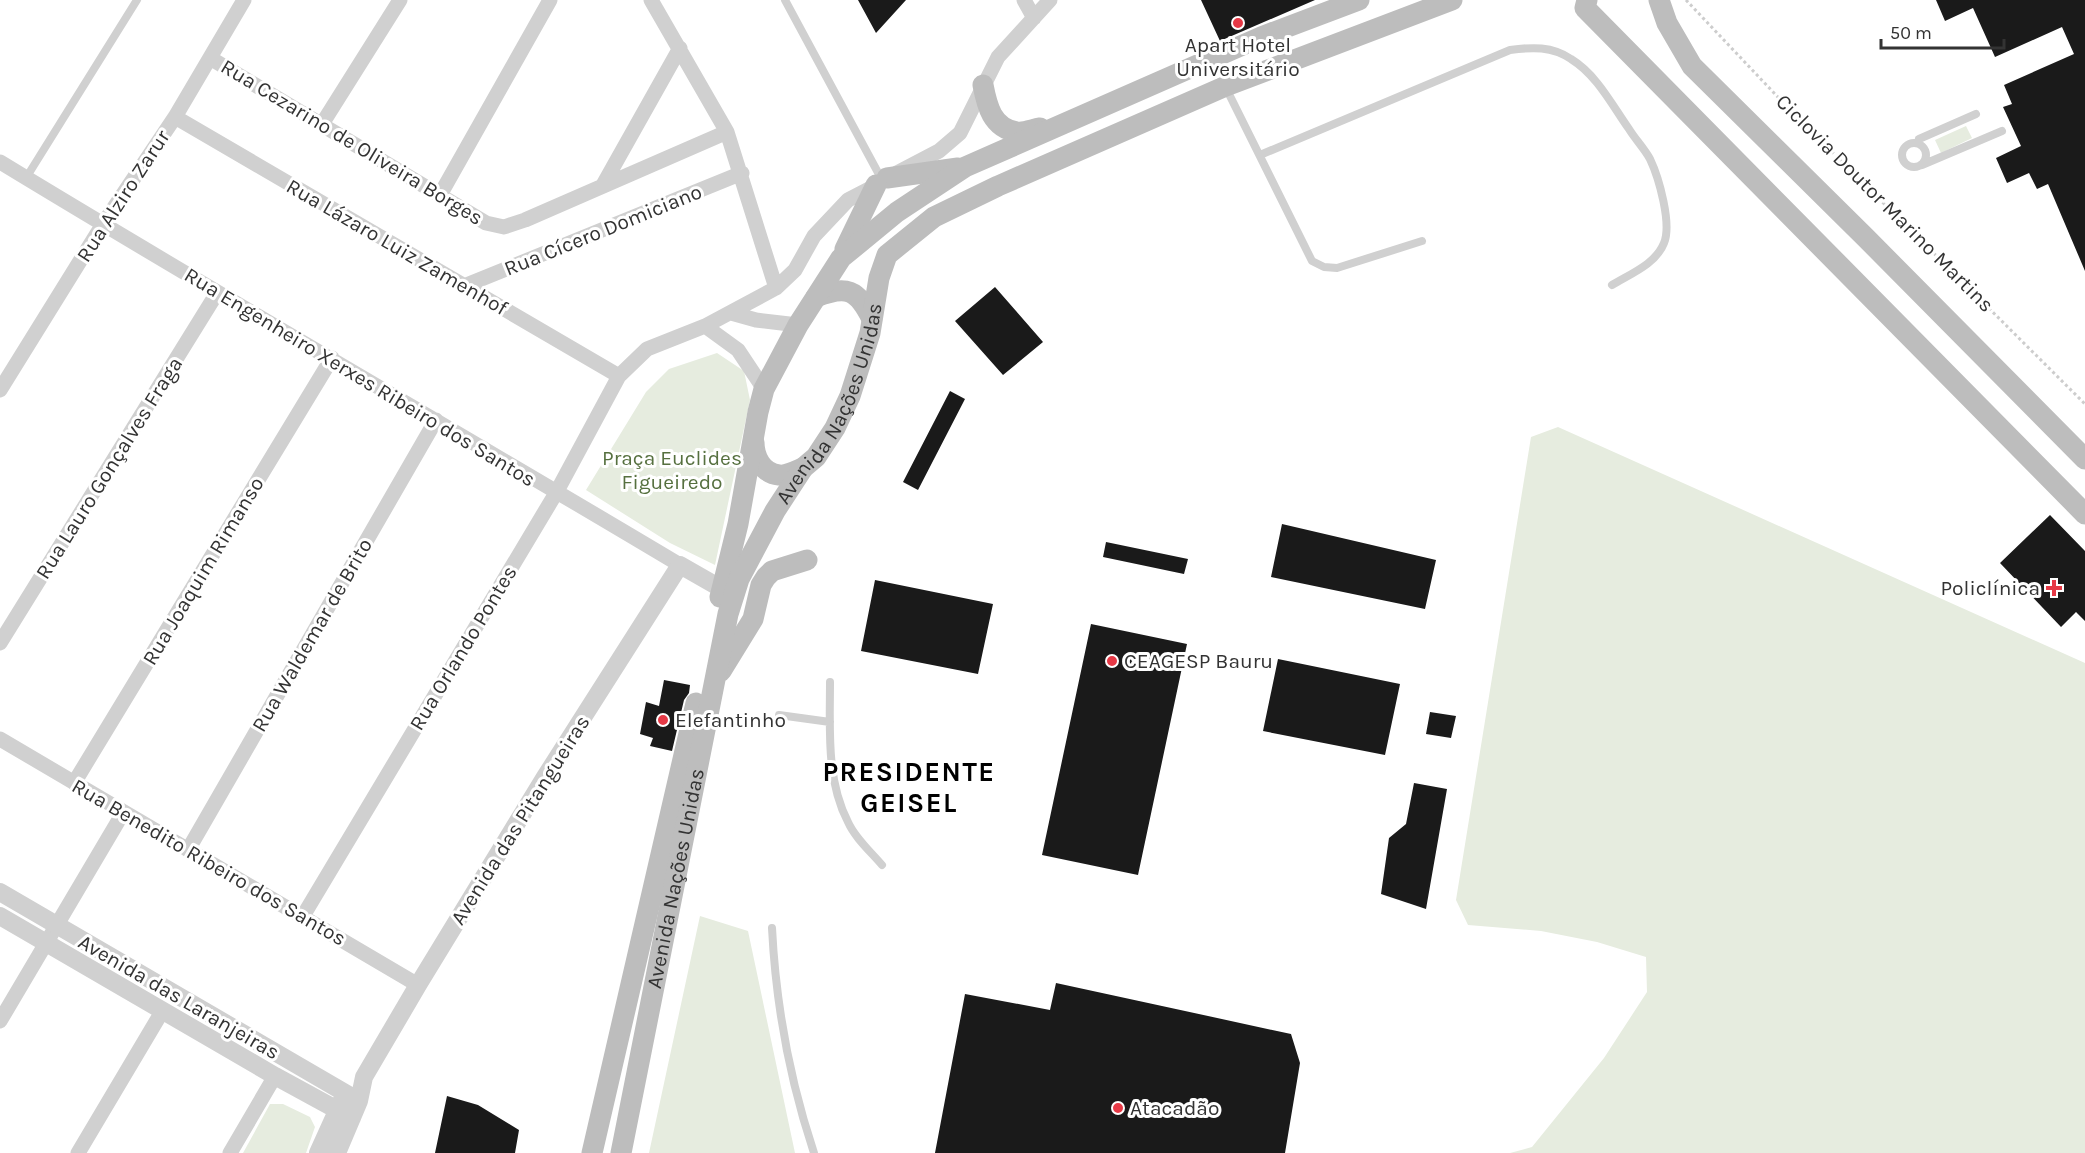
<svg xmlns="http://www.w3.org/2000/svg" width="2085" height="1153" font-family="Karla,sans-serif">
<rect width="100%" height="100%" fill="#fff"/>
<path fill="#e6ecdf" d="M1966 126 1972 138 1941 153 1935 140Z
M717 353 744 371 750 400 715 565 670 543 586 490 646 392 669 369Z
M1558 427 2085 663V1153H1510L1532 1147 1604 1058 1647 992 1646 957 1597 942 1541 931 1468 925 1456 900 1531 437Z
M700 916 748 931 795 1153H649Z
M270 1104H283L310 1117 315 1127 306 1153H243Z"/>
<path fill="#1a1a1a" d="M858 0H906L876 33Z
M1201 0H1315L1220 41Z
M1936 0H2085V271L2048 184 2037 189 2029 173 2007 183 1996 158 2021 146 2003 107 2012 104 2004 85 2074 54 2062 27 1995 57 1973 8 1945 21Z
M995 287 1043 342 1003 375 955 321Z
M950 391 965 399 918 490 903 482Z
M2050 515 2085 551V621L2076 612 2061 627 2000 563Z
M1282 524 1436 560 1425 609 1271 577Z
M1106 542 1188 559 1184 574 1103 557Z
M875 580 993 604 978 674 861 651Z
M1091 624 1187 644 1138 875 1042 855Z
M1278 659 1400 684 1385 755 1263 731Z
M664 680 690 685 689 693 684 700 672 751 650 746 653 738 640 734 646 702 659 706Z
M1430 712 1456 716 1451 738 1426 734Z
M1414 783 1447 789 1426 909 1381 894 1389 838 1406 824Z
M1056 983 1291 1034 1300 1063 1285 1153H935L965 994 1050 1010Z
M447 1096 478 1105 519 1130 515 1153H435Z"/>
<g fill="none" stroke-linecap="round" stroke-linejoin="round">
<path stroke="#cdcdcd" stroke-width="3" stroke-dasharray="3 3" stroke-linecap="butt" d="M1686 0 1792 112 2085 404"/>
<path stroke="#d0d0d0" stroke-width="8" d="M785 0 882 180
M1226 88 1312 261 1324 267 1337 268 1422 241
M1919 139 1976 114
M1902 155a12 12 0 1 1 24 0a12 12 0 1 1-24 0Z
M1260 155 1510 50C1532 47 1552 46 1571 59 1597 75 1612 105 1629 129 1635 139 1644 148 1650 159 1659 178 1672 224 1664 243 1656 264 1630 274 1612 285
M1922 165 2002 131
M26 178 137 0
M830 682C830 728 826 780 848 822 855 838 871 852 882 865
M779 715 830 722
M772 928C776 1007 789 1078 814 1153"/>
<path stroke="#d0d0d0" stroke-width="15" d="M651 0 727 132 776 288
M1024 0 1034 18
M210 58 486 223 504 227 525 220 727 132
M175 117 619 376
M322 124 400 0
M0 162C225 299 454 430 680 565
M897 173 939 151 960 133 998 57 1050 0
M603 185 680 48
M440 195 550 0
M464 286 742 173
M731 313 756 320 798 325
M705 326 738 350 764 389
M0 390 103 224 175 117 244 0
M0 643 217 293
M0 739 418 985
M74 783 332 358
M188 850 436 420
M303 916 556 493 619 376 647 349 705 326 776 288 795 270 814 236 848 200 877 185
M0 1021 123 813
M78 1153 163 1010
M230 1153 275 1076"/>
<path stroke="#d0d0d0" stroke-width="18" d="M0 892 359 1101
M0 916 275 1076 352 1118
M318 1153 342 1100
M337 1153 359 1101 364 1077 418 985 545 777 680 565 722 589"/>
<g stroke="#bdbdbd" stroke-width="21">
<path d="M1587 0 1585 8 2085 514"/>
<path d="M1659 0 1667 23 1692 66 1865 237 2085 459"/>
<path d="M983 85C987 106 992 128 1017 132 1024 133 1033 129 1040 128"/>
<path d="M887 178 958 168"/>
<path d="M845 249 876 185"/>
<path d="M816 297C847 285 857 289 872 319"/>
<path d="M754 442C754 457 762 473 779 475 786 476 796 471 803 468"/>
<path d="M720 597 738 524 758 412 764 389 798 325 841 258 897 212 965 167 1261 37 1359 0"/>
<path d="M721 671 753 619 761 585 766 577 772 571 807 560"/>
<path d="M592 1153 696 703"/>
<path id="s1" d="M621 1153 728 614 739 579 775 511 803 468 816 457 835 428 850 396 870 333 879 278 887 255 934 217 998 186 1226 86 1452 0"/>
</g>
</g>
<g fill="#e63946" stroke="#fff" stroke-width="2">
<circle cx="1238" cy="23" r="6"/>
<path d="M2051 579h6v6h6v6h-6v6h-6v-6h-6v-6h6z"/>
<circle cx="1112" cy="661" r="6"/>
<circle cx="663" cy="720" r="6"/>
<circle cx="1118" cy="1108" r="6"/>
</g>
<g text-anchor="middle" dominant-baseline="central" stroke-width="6" stroke-linejoin="round" paint-order="stroke">
<g font-size="21" fill="#333" stroke="#fff" text-anchor="start">
<text x="1238" y="45" text-anchor="middle">Apart Hotel<tspan x="1238" dy="24">Universitário</tspan></text>
<text x="2040" y="588" text-anchor="end">Policlínica</text>
<text x="1124" y="661">CEAGESP Bauru</text>
<text x="675" y="720">Elefantinho</text>
<text x="1130" y="1108">Atacadão</text>
</g>
<g font-size="21" fill="#333" stroke="#fff">
<text transform="translate(352 142) rotate(31)">Rua Cezarino de Oliveira Borges</text>
<text transform="translate(123 196) rotate(-57)">Rua Alziro Zarur</text>
<text transform="translate(1885 203) rotate(45)">Ciclovia Doutor Marino Martins</text>
<text transform="translate(603 230) rotate(-22)">Rua Cícero Domiciano</text>
<text transform="translate(397 247) rotate(30)">Rua Lázaro Luiz Zamenhof</text>
<text transform="translate(360 377) rotate(31)">Rua Engenheiro Xerxes Ribeiro dos Santos</text>
<text stroke="none"><textPath href="#s1" startOffset="786">Avenida Nações Unidas</textPath></text>
<text transform="translate(109 468) rotate(-58)">Rua Lauro Gonçalves Fraga</text>
<text transform="translate(203 571) rotate(-59)">Rua Joaquim Rimanso</text>
<text transform="translate(312 635) rotate(-60)">Rua Waldemar de Brito</text>
<text transform="translate(463 648) rotate(-59)">Rua Orlando Pontes</text>
<text transform="translate(520 820) rotate(-58)">Avenida das Pitangueiras</text>
<text transform="translate(209 862) rotate(30)">Rua Benedito Ribeiro dos Santos</text>
<text stroke="none"><textPath href="#s1" startOffset="280">Avenida Nações Unidas</textPath></text>
<text transform="translate(179 997) rotate(30)">Avenida das Laranjeiras</text>
</g>
<g font-size="21" fill="#56703f" stroke="#fff">
<text x="672" y="458">Praça Euclides<tspan x="672" dy="24">Figueiredo</tspan></text>
</g>
<g font-size="27" font-weight="bold" letter-spacing="1.5" fill="#000" stroke="#fff">
<text x="909" y="772">PRESIDENTE<tspan x="909" dy="31">GEISEL</tspan></text>
</g>
</g>
<path d="M1881 39v9h123v-9" fill="none" stroke="#333333" stroke-width="3"/>
<text x="1890" y="39" font-size="18" fill="#333333" stroke="#ffffff" stroke-width="4.5" paint-order="stroke">50 m</text>
</svg>
